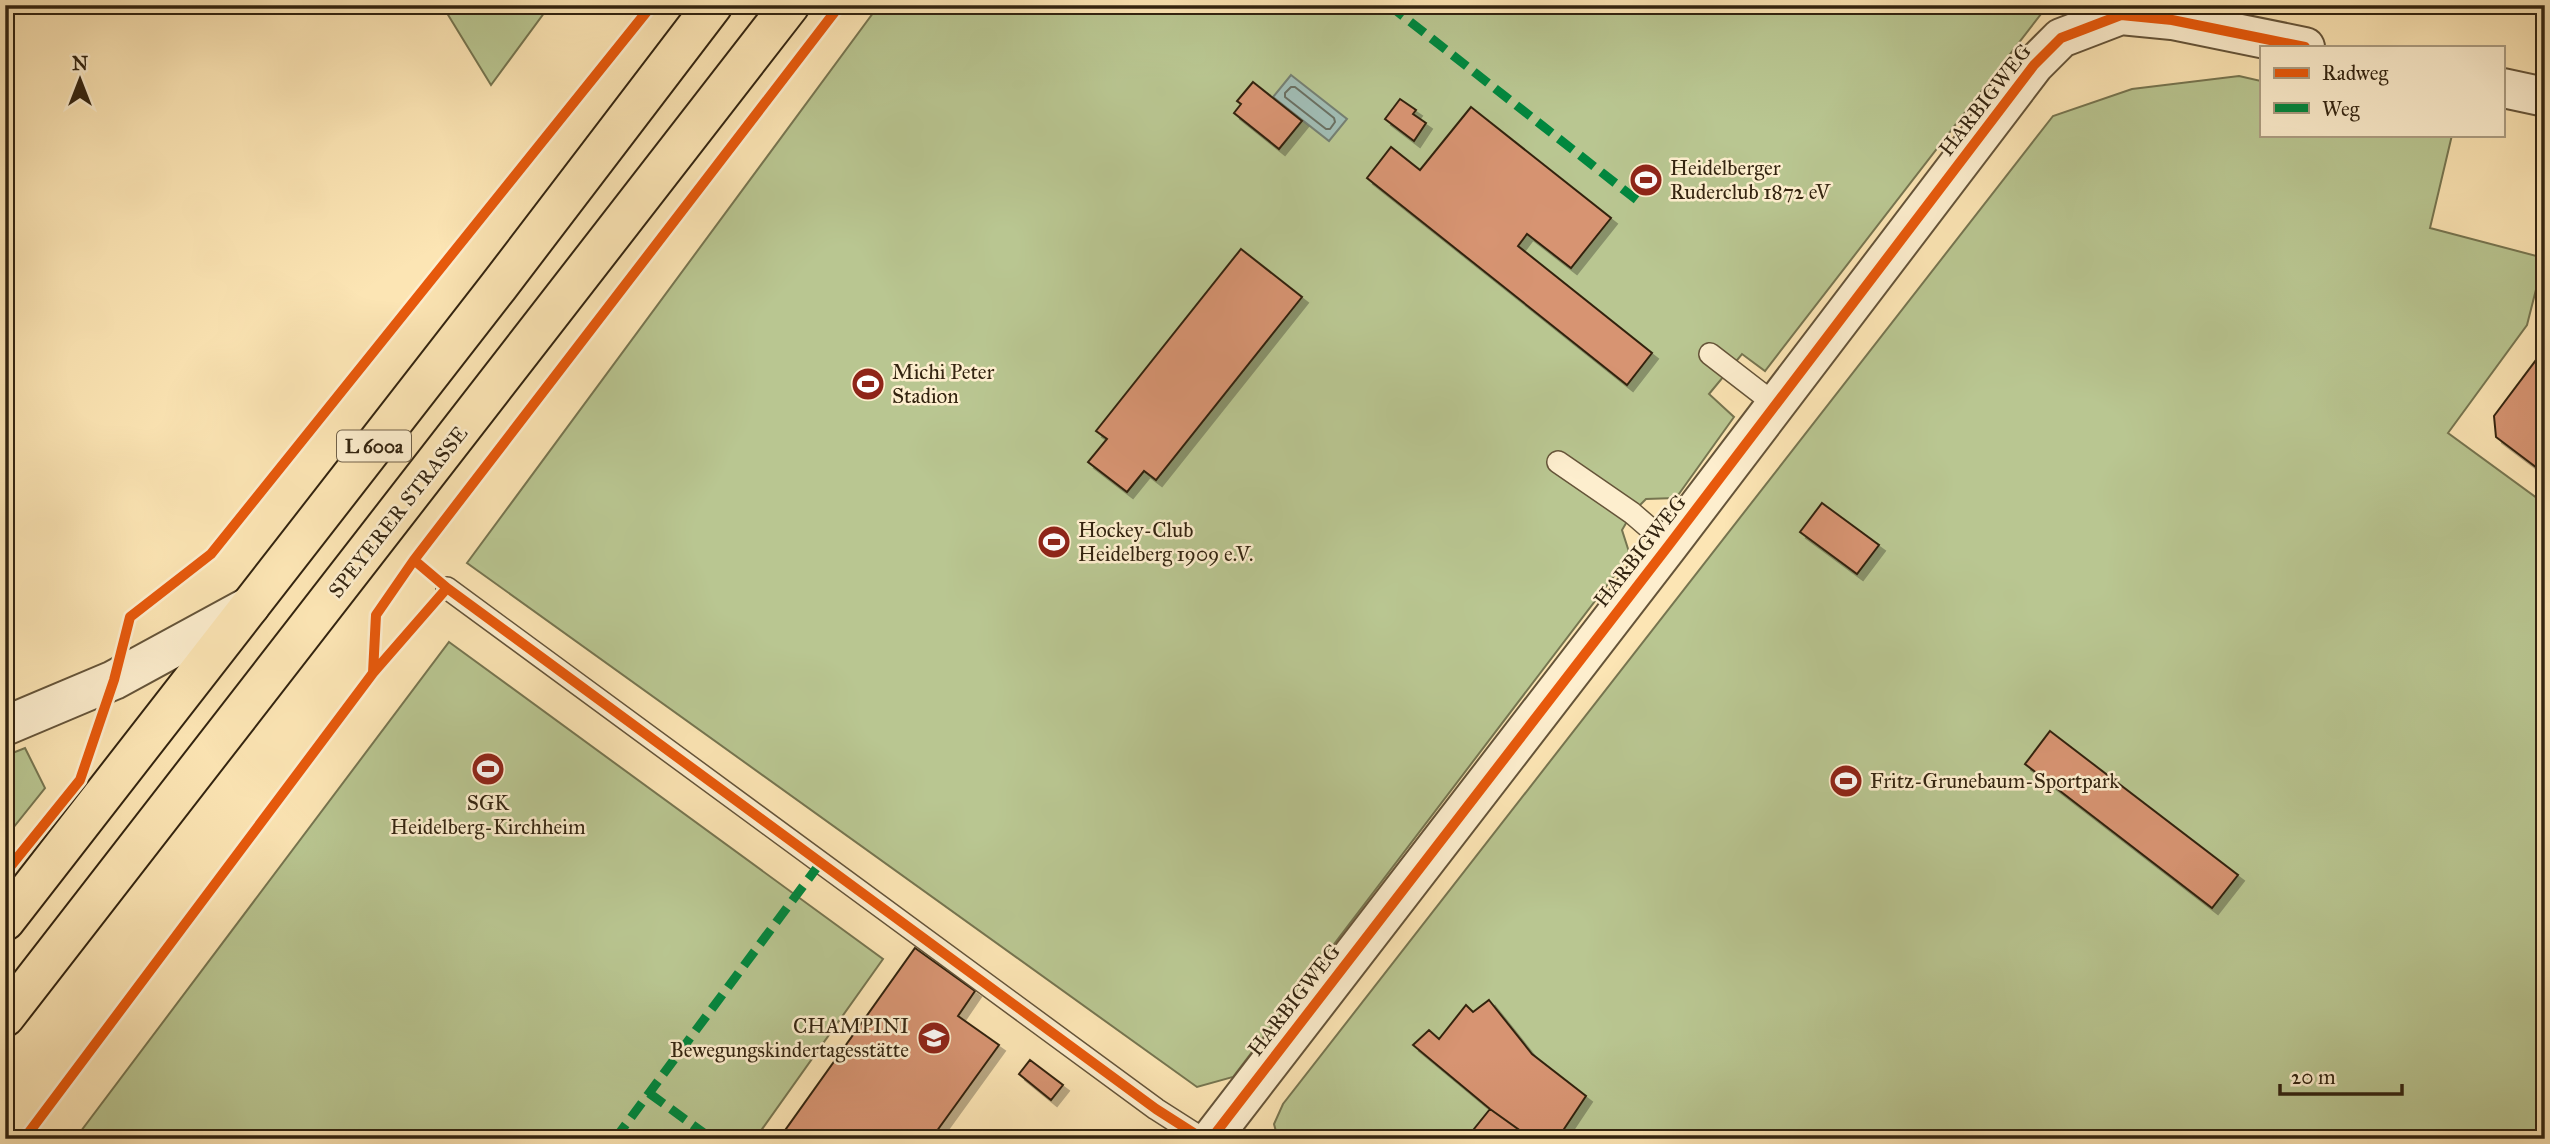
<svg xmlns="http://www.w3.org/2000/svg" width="2550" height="1144" font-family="'IM FELL Great Primer',serif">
<defs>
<filter id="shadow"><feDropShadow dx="6" dy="6" stdDeviation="0" flood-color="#0004"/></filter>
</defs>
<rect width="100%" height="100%" fill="#fce5b4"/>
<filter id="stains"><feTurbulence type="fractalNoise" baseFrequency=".00286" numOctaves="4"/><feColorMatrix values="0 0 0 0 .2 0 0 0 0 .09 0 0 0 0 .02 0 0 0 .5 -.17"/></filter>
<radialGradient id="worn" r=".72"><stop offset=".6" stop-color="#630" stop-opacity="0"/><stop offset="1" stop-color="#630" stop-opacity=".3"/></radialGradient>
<path fill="#b9c691" stroke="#767550" stroke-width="2" d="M442 5H550L491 85Z
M879 5H2048L1765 371 1742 354 1709 394 1734 417 1676 498 1646 499 1632 513 1622 530 1630 555 1233 1077 1197 1087 467 563Z
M2239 76 2261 81V135H2452L2430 228 2544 258 2527 325 2448 433 2545 504V1139H1278L1274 1124 1283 1104 2053 116 2132 89Z
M449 642 883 959 755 1139H75Z
M25 748 45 788 5 838V756Z"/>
<path fill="#a1bdb5" stroke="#758073" stroke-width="2" d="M1291 75 1347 119 1329 141 1273 97Z"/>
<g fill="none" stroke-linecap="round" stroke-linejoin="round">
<path stroke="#6a7062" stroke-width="2" d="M1291 87H1295L1334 118 1335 122 1330 129H1326L1285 97V93Z"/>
</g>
<path fill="#d79472" stroke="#332410" stroke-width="2" filter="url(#shadow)" d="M1253 82 1302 121 1279 149 1234 113 1241 104 1237 101Z
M1400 99 1416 110 1413 114 1426 123 1414 141 1385 119Z
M1471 107 1611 218 1571 268 1527 234 1518 246 1652 353 1627 385 1367 178 1391 147 1420 170Z
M1241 249 1302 297 1156 480 1144 471 1127 492 1088 462 1107 439 1096 431Z
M2545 348V474L2496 437 2494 416Z
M1822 503 1879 545 1857 574 1800 532Z
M2050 731 2238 875 2212 908 2025 764Z
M915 948 975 991 958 1016 999 1045 931 1139H784L781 1136Z
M1489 1000 1532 1054 1586 1096 1562 1132 1570 1139H1532L1490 1109 1413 1045 1429 1030 1439 1039 1466 1005 1473 1012Z
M1030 1060 1063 1085 1051 1100 1019 1074Z
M1490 1109 1532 1139H1466Z"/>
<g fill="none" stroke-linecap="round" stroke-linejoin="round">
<defs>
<path id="lane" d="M1710 354 1776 405
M1558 462 1632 513 1669 545
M447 588 1156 1109 1203 1139"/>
<path id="street" d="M2503 88 2545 97
M5 726 114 680 250 606
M1211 1139 1669 545 2034 65 2061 38 2121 15 2172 20 2305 47"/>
<path id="primary" d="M5 921 498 287 713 5
M5 1017 790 5"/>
</defs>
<use href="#lane" stroke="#655439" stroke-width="24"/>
<use href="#street" stroke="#655439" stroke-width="42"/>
<use href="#primary" stroke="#332410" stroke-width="42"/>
<use href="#lane" stroke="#fdeece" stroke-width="21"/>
<use href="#street" stroke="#fdeece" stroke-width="38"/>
<use href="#primary" stroke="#fce5b4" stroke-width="38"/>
<path stroke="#00873e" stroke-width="9" stroke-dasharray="18 9" stroke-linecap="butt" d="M1389 5 1638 201
M649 1093 712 1139
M615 1139 821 862"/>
<defs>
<path id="cycleway" d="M447 588 1156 1109 1203 1139
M373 673 376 615 414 560
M5 873 80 780 114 680 130 617 211 554 652 5
M24 1139 373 673 447 588 414 560 840 5
M1211 1139 1669 545 2034 65 2061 38 2121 15 2172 20 2305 47"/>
</defs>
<use href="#cycleway" stroke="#fdeece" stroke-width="15"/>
<use href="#cycleway" stroke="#e8590c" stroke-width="10"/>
</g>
<defs>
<symbol id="stadium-disc" viewBox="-11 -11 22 22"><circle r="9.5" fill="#8f2418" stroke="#fdeece"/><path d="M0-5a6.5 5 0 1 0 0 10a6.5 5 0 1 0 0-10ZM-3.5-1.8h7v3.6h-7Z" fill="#fff"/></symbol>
<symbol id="school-disc" viewBox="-11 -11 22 22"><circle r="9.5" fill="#8f2418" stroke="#fdeece"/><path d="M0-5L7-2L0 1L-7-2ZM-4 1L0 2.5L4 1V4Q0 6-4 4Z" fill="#fff"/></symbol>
</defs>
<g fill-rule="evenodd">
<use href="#stadium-disc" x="1627" y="161" width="38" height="38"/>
<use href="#stadium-disc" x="849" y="365" width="38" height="38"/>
<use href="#stadium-disc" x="1035" y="523" width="38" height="38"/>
<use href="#stadium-disc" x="469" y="750" width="38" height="38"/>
<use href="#stadium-disc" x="1827" y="762" width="38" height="38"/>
<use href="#school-disc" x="915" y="1019" width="38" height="38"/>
</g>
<g text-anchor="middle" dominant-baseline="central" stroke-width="5" stroke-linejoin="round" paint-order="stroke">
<rect fill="#fdeece" stroke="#706149" stroke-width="2" x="337" y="430.5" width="74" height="31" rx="5"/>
<g font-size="19" font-weight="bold" fill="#332410">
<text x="374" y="446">L 600a</text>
</g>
<g font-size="21" fill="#332410" stroke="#fdeece">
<text transform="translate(1985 100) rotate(-52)">HARBIGWEG</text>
<text transform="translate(398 512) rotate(-52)">SPEYERER STRASSE</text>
<text transform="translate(1640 551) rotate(-52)">HARBIGWEG</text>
<text transform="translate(1294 1000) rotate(-52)">HARBIGWEG</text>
</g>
<g font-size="21" fill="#332410" stroke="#fdeece" text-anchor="start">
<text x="1670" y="168">Heidelberger<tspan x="1670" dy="24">Ruderclub 1872 eV</tspan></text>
<text x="892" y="372">Michi Peter<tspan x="892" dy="24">Stadion</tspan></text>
<text x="1078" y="530">Hockey-Club<tspan x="1078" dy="24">Heidelberg 1909 e.V.</tspan></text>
<text x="1870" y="781">Fritz-Grunebaum-Sportpark</text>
<text x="488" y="803" text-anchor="middle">SGK<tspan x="488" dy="24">Heidelberg-Kirchheim</tspan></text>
<text x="909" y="1026" text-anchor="end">CHAMPINI<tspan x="909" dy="24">Bewegungskindertagesstätte</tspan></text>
</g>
</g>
<rect width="2550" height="1144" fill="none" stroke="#fce5b4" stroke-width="28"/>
<rect x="7" y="7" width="2536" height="1130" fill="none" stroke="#332410" stroke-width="3.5"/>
<rect x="14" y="14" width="2522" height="1116" fill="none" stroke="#332410" stroke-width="2"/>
<rect x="2260" y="46" width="245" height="91" fill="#fdeece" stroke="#ac9d82" stroke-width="2"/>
<rect x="2274" y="68" width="35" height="10" fill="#e8590c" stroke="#ac9d82" stroke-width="2"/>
<text x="2322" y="80" font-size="21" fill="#332410">Radweg</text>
<rect x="2274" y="103" width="35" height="10" fill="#00873e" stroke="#ac9d82" stroke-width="2"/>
<text x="2322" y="116" font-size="21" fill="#332410">Weg</text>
<g transform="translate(80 80)" stroke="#fdeece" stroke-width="5" paint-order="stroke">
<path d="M0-5L12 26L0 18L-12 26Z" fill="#332410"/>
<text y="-10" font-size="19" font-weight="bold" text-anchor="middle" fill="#332410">N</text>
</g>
<path d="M2280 1084v10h122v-10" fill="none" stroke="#332410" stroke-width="3.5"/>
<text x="2291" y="1084" font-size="21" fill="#332410" stroke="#fdeece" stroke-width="5" paint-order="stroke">20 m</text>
<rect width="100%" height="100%" filter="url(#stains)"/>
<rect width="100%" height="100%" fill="url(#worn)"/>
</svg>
